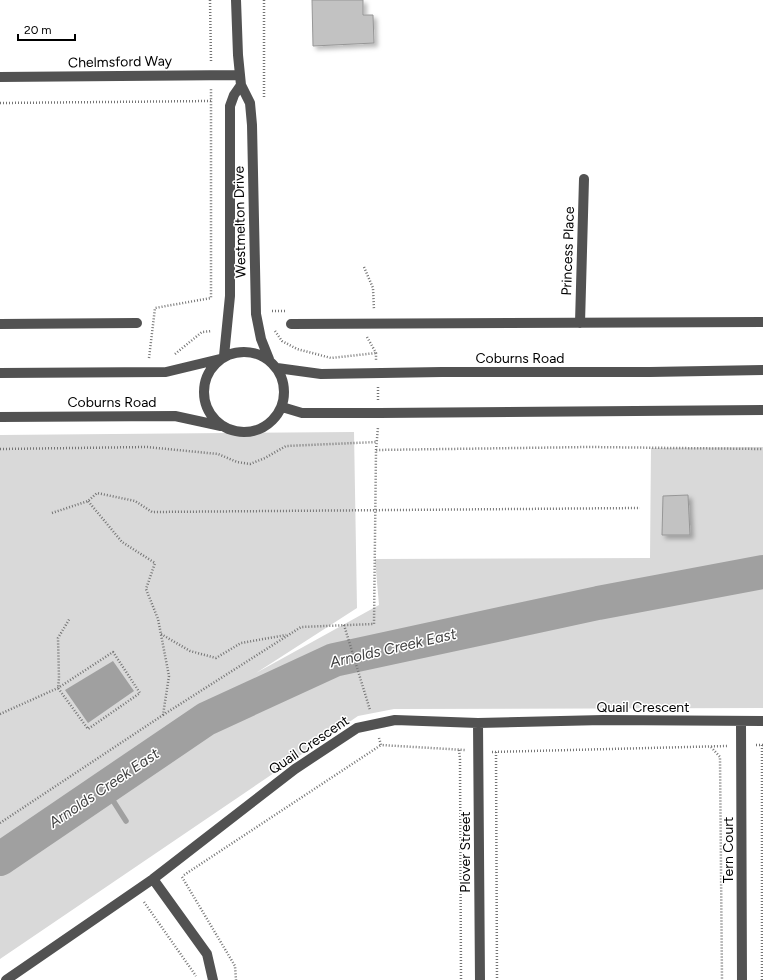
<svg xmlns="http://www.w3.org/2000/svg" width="763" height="980" font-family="Figtree,sans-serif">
<defs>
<filter id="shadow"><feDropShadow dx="3.5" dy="3.5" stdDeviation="2" flood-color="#0004"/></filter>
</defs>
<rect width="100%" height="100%" fill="#fff"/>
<path fill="#d9d9d9" d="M354 432 357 608 256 673 379 605 375 559 650 558 651 448 763 447V708L394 709 358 716 0 959V435Z"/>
<path fill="#a0a0a0" d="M113 661 134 691 88 723 65 690Z"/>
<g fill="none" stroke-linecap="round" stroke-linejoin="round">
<path stroke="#a0a0a0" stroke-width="5.5" d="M105 788 126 821"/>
<path stroke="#a0a0a0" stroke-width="34" d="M0 859 206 719 334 660 598 603 763 572"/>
</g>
<path fill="#c2c2c2" stroke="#969696" filter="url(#shadow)" d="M312 0H363V15H373L374 43 313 46Z
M688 495 690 535H662L663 496Z"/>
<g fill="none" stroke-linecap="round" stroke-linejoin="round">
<path stroke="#747474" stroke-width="2.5" stroke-dasharray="1 2" stroke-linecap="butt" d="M210 0 211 61
M264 97V0
M0 103 211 101
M364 267 373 288 374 310
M272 311H285
M275 331 282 341 297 349 331 358 376 353
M367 337 376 353V360
M175 354 202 332 212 331
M149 358 155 308 211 298V88
M378 387V400
M0 449 147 447 218 454 237 462 250 464 265 458 286 446 377 442
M376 450 378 427
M52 513 88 501 97 493 135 501 152 512 640 508
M344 625 370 710
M161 634 190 651 216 658 241 643 286 635
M0 714 58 688 113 652 140 693 88 729 58 688 59 678 58 638 70 618
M163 715 301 627 374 624 376 450 589 447 763 449
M379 738 381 745 465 750
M756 745H763
M762 745V980
M711 747 720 757 722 980
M459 750 460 759 461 980
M492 752 727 746
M496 752 497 980
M0 823 163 715 169 676 158 619 146 589 155 563 122 542 88 501
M184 875 381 745
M182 877 235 966 236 980
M144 902 196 976"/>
<path stroke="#525252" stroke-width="10" d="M236 0 238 55 241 85 250 103 252 125 256 314 261 339 269 359
M0 77 240 75
M580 323 584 179
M0 324 137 323
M291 324 763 322
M204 392a40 40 0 1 1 80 0a40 40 0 1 1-80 0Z
M224 356 230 296V106L234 95 241 85
M277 368 321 374 442 372H650L763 370
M0 373 166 372 220 359
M282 407 302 413H379L763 410
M0 417 175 416 221 426
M741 721 742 980
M478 723 480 980
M153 879 207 954 213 980
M6 980 153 879 295 769 357 728 395 720 478 723 603 720 763 721"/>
</g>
<g text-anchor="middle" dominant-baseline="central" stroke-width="3" stroke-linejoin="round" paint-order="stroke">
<g font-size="14" fill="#000" stroke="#fff">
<text transform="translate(120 62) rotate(-1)">Chelmsford Way</text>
<text transform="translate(240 222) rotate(-91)">Westmelton Drive</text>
<text transform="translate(568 251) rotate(-88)">Princess Place</text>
<text x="520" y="358">Coburns Road</text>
<text x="112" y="402">Coburns Road</text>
<text x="643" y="707">Quail Crescent</text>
<text transform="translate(309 745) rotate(-34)">Quail Crescent</text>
<text transform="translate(728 850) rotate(-90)">Tern Court</text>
<text transform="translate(465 852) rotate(-90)">Plover Street</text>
</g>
<g font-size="15" font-style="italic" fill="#414141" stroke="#fff">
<text transform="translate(393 648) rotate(-13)">Arnolds Creek East</text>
<text transform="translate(104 788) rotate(-34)">Arnolds Creek East</text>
</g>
</g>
<path d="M18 34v6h57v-6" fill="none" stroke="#000000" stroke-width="2"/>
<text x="24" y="34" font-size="12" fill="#000000" stroke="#ffffff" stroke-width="3" paint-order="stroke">20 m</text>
</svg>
